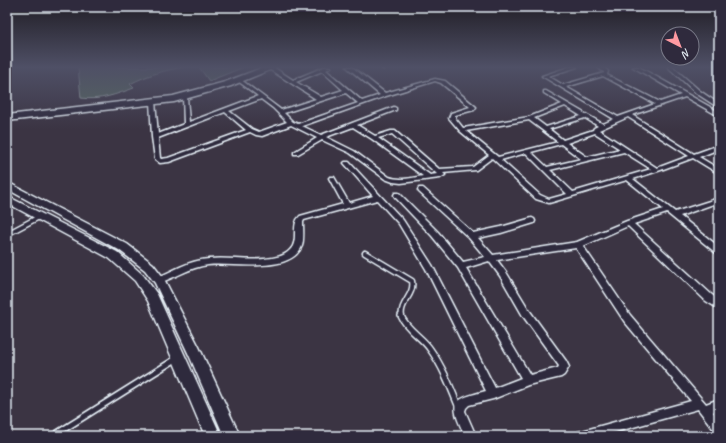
<svg xmlns="http://www.w3.org/2000/svg" width="726" height="443" font-family="Caveat,sans-serif">
<rect width="100%" height="100%" fill="#3b3443"/>
<filter id="ink" filterUnits="userSpaceOnUse"><feTurbulence type="fractalNoise" baseFrequency=".025" numOctaves="2"/><feDisplacementMap in="SourceGraphic" scale="8" xChannelSelector="R" yChannelSelector="G"/><feConvolveMatrix kernelMatrix="1 2 1 2 8 2 1 2 1" color-interpolation-filters="sRGB"/></filter>
<g filter="url(#ink)">
<path fill="#57685f" stroke="#a0acac" d="M78 67H185C165 70 147 75 130 84L134 88C117 94 100 101 81 98Z
M199 67H244L209 81Z"/>
<g fill="none" stroke-linecap="round" stroke-linejoin="round">
<defs>
<path id="lane-far1" d="M7 234 39 217
M365 253 412 281C415 295 399 303 402 317"/>
<path id="lane" d="M401 316C407 330 422 337 430 349 443 367 451 388 459 408
M53 436 176 359"/>
<path id="street" d="M269 67H273L293 80 324 67H331L326 70 362 101 380 95 347 67H352L385 93 435 79 445 81 476 107 474 110 455 115V118L463 128 529 117 562 104 544 93V91H546L603 124 614 119 542 76 569 67H577L548 76 563 85 604 73V72L597 67H603L608 71 607 75 660 102 681 95 633 67H639L719 112V116L717 115 685 97 632 115 694 154 719 145V149L699 157 719 169V174L693 158 658 171 633 179 675 212 719 198V202L680 216 719 247V254L716 253 667 213 634 224 712 295 719 300V309L706 301 628 226 583 246 630 315 706 404 719 399V409L713 412 719 419V432L715 431 698 409 601 436H577L578 432 582 431 691 401 624 321 576 248 497 260 506 272 529 310 566 361 569 367 564 375 561 377 528 385 493 399 469 405 466 408 465 411 476 436H465C449 402 451 400 486 391L426 269 399 224 377 200 304 220 303 222C303 229 304 239 302 246 290 275 232 262 208 265 190 267 175 278 159 283L156 282 155 280 156 278C173 271 190 260 209 259 227 257 246 261 264 259 273 258 284 257 290 250 300 240 290 225 300 216L343 204 329 178 330 177H334L349 203 373 196 344 163 345 162H349L403 220 432 265 495 388 521 378 458 268 432 236 395 197 394 195 395 193H399L438 232 463 262 485 257 469 238 419 192 418 190 419 188H423L473 233 501 227 532 218 534 219 535 221 534 223 501 233 478 238 493 255 577 242 627 221 663 209 627 180 549 203 536 199 492 158 476 170 443 173 445 175 440 178 401 183 393 182 385 179 350 153 322 140 298 154H294V152L317 138 291 125 262 136 256 135 250 132 169 162 160 163 155 159 152 137 150 101 155 102 158 134 184 124 183 96 187 97 189 122 258 96 238 81V79H240L281 110 316 99 269 69ZM322 71 343 90 321 97 296 82ZM603 76 655 104 618 117 566 87ZM435 81 441 83 470 107 451 113 449 118 460 131 489 155 473 167 439 169 395 131H391L375 136 357 125 396 110V108L394 107 321 135 302 126 386 96ZM346 93 358 103 298 124 293 122 284 113ZM261 99 273 108 287 122 259 132 252 129 229 111ZM565 106 581 116 546 127 534 118ZM225 112 246 130 168 158 161 159 160 158 158 138ZM628 117 689 156 657 168 599 130ZM585 118 598 126 594 128 593 130 563 140 549 129ZM529 120 558 142 498 157 466 131ZM353 127 372 139 423 176C411 178 400 181 389 177L354 151 326 137ZM595 133 620 149 587 157 567 143ZM392 134 437 174 430 175 378 138ZM561 144 581 159 547 167 531 152ZM624 152 651 169 573 192 550 170ZM526 153 567 194 549 199 540 195 501 160ZM489 261 500 276 523 316 559 366 558 368 530 375 466 268Z
M380 67H385V68L383 69Z
M668 67H673L700 91 719 104V108L696 93Z"/>
<path id="secondary" d="M7 182 127 244 153 264 163 277 199 347 240 436H224L189 355 155 283 145 270 119 250 7 189Z
M7 196 117 252 143 275 157 294 221 436H205L148 301 135 281 109 258 7 203Z"/>
<path id="highway" d="M264 67H277L231 86 174 102 7 121V115L173 96 225 82Z"/>
</defs>
<use href="#lane-far1" stroke="#e8f1f8" stroke-width="7"/>
<use href="#lane" stroke="#e8f1f8" stroke-width="8"/>
<use href="#street" stroke="#e8f1f8" stroke-width="3"/>
<use href="#secondary" stroke="#e8f1f8" stroke-width="3"/>
<use href="#highway" stroke="#e8f1f8" stroke-width="3"/>
<use href="#lane-far1" stroke="#2f2a3d" stroke-width="4"/>
<use href="#lane" stroke="#2f2a3d" stroke-width="5"/>
<use href="#street" fill="#2f2a3d" fill-rule="evenodd"/>
<use href="#secondary" fill="#2f2a3d" fill-rule="evenodd"/>
<use href="#highway" fill="#2f2a3d" fill-rule="evenodd"/>
</g>
</g>
<linearGradient id="sky" x2="0" y2="1"><stop stop-color="#201d25"/><stop offset="0.52" stop-color="#4f5066"/><stop offset="1" stop-color="#4f5066" stop-opacity="0"/></linearGradient>
<rect width="726" height="129" fill="url(#sky)"/>
<rect width="726" height="443" fill="none" stroke="#2f2a3d" stroke-width="24"/>
<rect x="12" y="12" width="702" height="419" fill="none" stroke="#e8f1f8" stroke-width="1.5" filter="url(#ink)"/>
<g transform="translate(680 46) rotate(138)"><circle r="19" fill="#2f2a3d" stroke="#797a88"/>
<path d="M0-3L7 15L0 10L-7 15Z" fill="#ff9aa2"/>
<text y="-6" font-size="11" font-weight="bold" text-anchor="middle" fill="#e8f1f8">N</text>
</g>
</svg>
